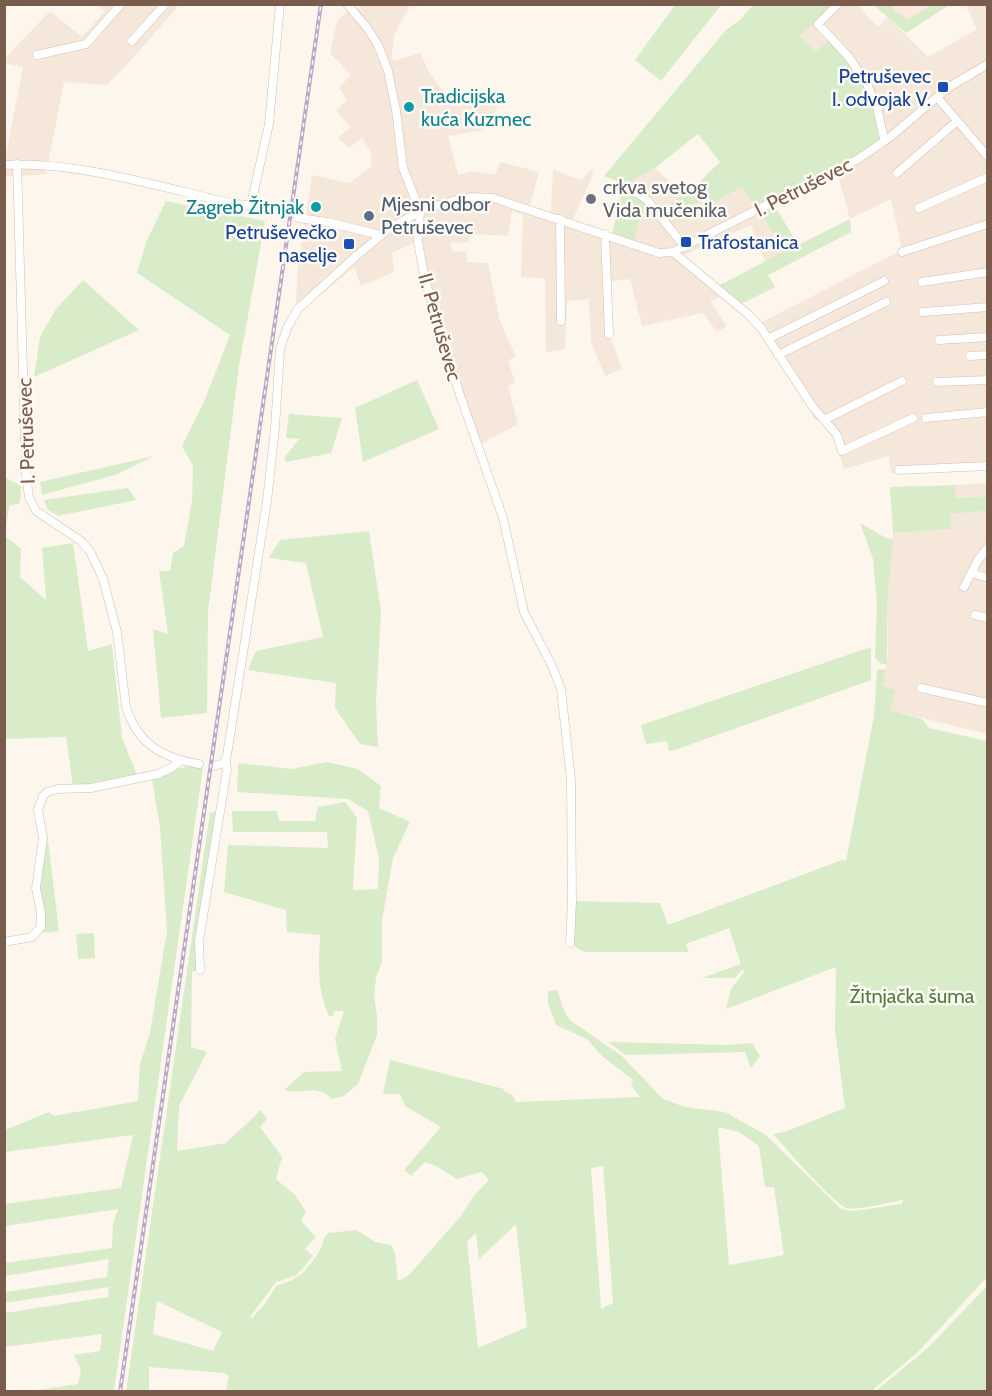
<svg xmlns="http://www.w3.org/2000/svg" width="992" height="1396" font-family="Cabin,sans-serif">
<rect width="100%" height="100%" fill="#fdf6ec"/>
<path fill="#f5e8da" d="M98 5H179L134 57 107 85 64 82 46 174 5 177V159L23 67 5 63V58L50 11 82 37 105 11Z
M362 5H410L394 36 392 54 393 61 421 53 428 71 452 103 464 97 476 85 501 102 483 130 448 136 458 175 473 171 495 175 500 162 539 172 530 206 551 212 553 170 581 180 590 170 594 172 572 221 633 240 644 211 650 209 642 202 636 191 634 180 655 168 683 194 662 209 704 199 710 205 742 187 762 213 783 252 765 262 751 225 681 256 720 285 760 323 902 250 891 199 850 219 838 175 879 151 888 144 885 135 816 52 800 36 832 5H857L878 27 888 17 928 57 977 29 966 5H987V469L891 473 889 456 844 469 833 435 820 420H815L810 409 756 326 724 295 710 301 727 326 717 332 703 313 642 326 630 279 608 282 611 338 622 369 605 376 591 342 589 299 567 301 565 349 546 352 545 278 521 277 523 215 512 211 508 236 470 234 469 242 450 243 453 252 466 251 467 262 488 263 500 321 516 357 508 360 515 383 508 386 518 424 481 444 444 355 422 287 414 243 392 253 394 272 361 286 354 267 298 314 296 300 298 265 312 175 349 183 371 167V152L362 138 349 148 338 138 350 127 336 110 347 100 339 88 351 75 330 53 337 21 353 6 357 10Z
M987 483V496L955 498V485Z
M987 511V734L889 710 883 686 888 656 887 607 893 533 950 529V514Z"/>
<path fill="#fde8e0" d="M874 5H949L906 33Z"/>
<path fill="#d8ecc9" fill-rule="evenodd" d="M675 5H721L661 81 635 60Z
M753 5H832L800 36 816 52 829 40 850 55 874 91 885 135 872 146 856 155 756 206 742 187 710 205 704 199 669 219 662 209 694 187 720 162 698 134 655 168 634 180C636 193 640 201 651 209L643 212 633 241 612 234 624 184 604 176 726 30 740 20Z
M874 5H893V9L907 20 932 5H949L906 33Z
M166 201 265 221 239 366 208 612 207 713 161 718 153 629 168 634 159 571H170L173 553 184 546 192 500 193 466 182 446 204 402 230 335 137 273 147 240Z
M775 206 798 245 850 219 851 232 768 275 775 287 741 304 720 285 783 252 762 213Z
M83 280 139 330 34 377 40 337 56 309Z
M417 380 439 429 363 462 355 408Z
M289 414 342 418 331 453 286 462 284 458 299 439 286 438Z
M154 456 115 475 42 495 40 482Z
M4 477 21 486 20 503 9 506 5 536 21 549 20 577 46 600 42 548 73 543 88 651 112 644 122 738 138 777 73 788 66 737 5 739Z
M955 485V498L987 496V511L950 514 951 529 893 533 890 487Z
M128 488 136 500 58 516 47 509 44 500Z
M860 523 886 538 893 539 887 607V665L880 663 875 658 877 604 873 559Z
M369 531 381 612 376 703 378 747 360 744 335 708 336 683 248 670 256 651 323 637 306 563 269 558 280 540Z
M871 647V680L672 751H669L667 741 646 744 641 725Z
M886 669 883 686 896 690 890 710 922 719 929 728 987 741V1277L917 1353 870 1392H214L226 1390 229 1376 224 1373 149 1367V1391L126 1392 210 812 219 813 198 969 192 972 191 1047 207 1052 179 1106 177 1151 226 1143 261 1110 267 1119 260 1127 282 1157 276 1179 295 1195 306 1212 301 1221 316 1237 305 1249 313 1256 297 1275 276 1282 250 1317 252 1318 265 1304 276 1286 290 1281 303 1273 315 1258 322 1246 324 1238 328 1233 357 1230 375 1242 391 1245 395 1253 398 1281 409 1275 461 1216 473 1197 489 1180 482 1172 457 1179 436 1166 425 1162 411 1176 404 1170 441 1127 405 1106 400 1094H383L390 1060 504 1089 505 1092 513 1095 515 1102 640 1097 631 1085 633 1080 601 1055 587 1039 556 1025 548 1003V991L557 990 565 1013 571 1021 622 1056 663 1099 685 1107 725 1112 766 1135 841 1209 854 1211 902 1204 903 1200C890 1202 858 1211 847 1208 832 1203 786 1148 773 1134L785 1132 845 1108 835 1030 836 967 726 1009 731 989 744 972 743 969 735 978H702L741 964 729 928 686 944 689 952H585L578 949 572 943 574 901 660 903 668 925 842 860 846 861 874 716 877 670ZM718 1127 739 1132 759 1146 765 1187H774L784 1255 729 1265ZM603 1166 613 1303 601 1309 591 1168ZM516 1224 527 1327 478 1348 467 1242 476 1233 479 1259ZM157 1301 222 1332 213 1351 153 1334Z
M327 762 358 769 381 786 379 808 410 822 393 858 382 920V962L376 977 374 995 377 1016V1035L358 1084 344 1096 332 1099C316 1082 301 1096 284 1090L304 1072 342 1071 335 1039 344 1011H334L333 1016H329C316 986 319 967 320 935L287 932 286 910 224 892 228 845 328 848 327 832H233L232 811H277L279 821H315L318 807 345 802 357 817 353 890 378 889 379 858 368 811 348 799 237 792 238 763 291 769Z
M194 766 203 767 114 1391H30L78 1384 81 1370 74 1355 100 1351 102 1334 4 1347 5 1313 108 1297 109 1287 5 1303V1292L107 1277 109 1259 5 1276 4 1263 112 1248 113 1224 118 1209 5 1226V1204L121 1188 133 1135 5 1152V1130L49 1112 54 1116 138 1101 140 1064 150 1033 167 931 160 827 152 779 180 768Z
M47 832 59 931 42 933 43 916 39 877 45 856Z
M94 933 95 958 78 959 76 934Z
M608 1042 730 1045 752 1043 760 1056 751 1068 745 1052 626 1055Z
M987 1286V1391H876L930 1346Z"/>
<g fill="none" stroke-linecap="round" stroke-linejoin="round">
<defs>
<path id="minor" d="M347 4 368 29 378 45 388 71 396 110 403 168 420 211 418 242 425 280 459 392 503 518 524 612 552 666 561 689 571 780 572 901 570 943
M838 4 818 24 848 56 866 82 877 107 883 135 886 140
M132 41 165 4
M37 55 86 44 121 4
M937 97 988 157
M17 164 26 474 29 497 36 511 81 541 90 551 103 579 117 632 126 707C138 744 162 758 199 764
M4 165C78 161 163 188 235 204L249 205 252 200 269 124 280 4
M897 173 956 122
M630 188 647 200 685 247
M919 208 988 177
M298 218 327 222 380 235
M560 219 561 321
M605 234 609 334
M673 252 749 315 761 328 813 407 837 435 842 451 913 418
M902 252 988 224
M922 282 988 272
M923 312 988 307
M768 339 884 281
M939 340 988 337
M778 355 886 302
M970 356 988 355
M937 382 988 380
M926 418 988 412
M824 420 902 381
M899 470 988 466
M971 573 988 578
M964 587 978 560 988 547
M975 615 988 618
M921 688 988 703
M214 766 224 763 227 755 267 501 275 428 280 349 287 328 298 309 356 256 389 229 420 211 456 200 472 197 493 198 659 253 673 252 858 159 889 138 949 87 988 64
M4 942 32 937 41 927V913L36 888 43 838 38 810 43 796 47 792 58 789 91 788 158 774 171 768 180 761
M200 970 199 941 227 769 226 760"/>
</defs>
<use href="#minor" stroke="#d1beb0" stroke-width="9"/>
<use href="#minor" stroke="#fff" stroke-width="8"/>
<defs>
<path id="rail" d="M120 1392 321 4"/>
</defs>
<use href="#rail" stroke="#b9a8c9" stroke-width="4"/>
<use href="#rail" stroke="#fffaf3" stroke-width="1.5" stroke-dasharray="4.5" stroke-linecap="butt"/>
</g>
<g fill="#1a4fb4" stroke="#fffaf3" stroke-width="2">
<rect x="937" y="81" width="12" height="12" rx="3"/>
<rect x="680" y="236" width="12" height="12" rx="3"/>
<rect x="343" y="238" width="12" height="12" rx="3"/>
</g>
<g fill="#0f9aa8" stroke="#fffaf3" stroke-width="2">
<circle cx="409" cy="107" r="6"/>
<circle cx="316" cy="207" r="6"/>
</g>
<circle fill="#6b7280" stroke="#fffaf3" stroke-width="2" cx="591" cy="199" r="6"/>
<circle fill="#5c6f8a" stroke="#fffaf3" stroke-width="2" cx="369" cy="216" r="6"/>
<g text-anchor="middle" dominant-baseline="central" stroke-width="5" stroke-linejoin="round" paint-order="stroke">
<g font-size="20" fill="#164399" stroke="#fffaf3" text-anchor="end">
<text x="931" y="76">Petruševec<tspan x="931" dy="23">I. odvojak V.</tspan></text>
<text x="337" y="232">Petruševečko<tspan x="337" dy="23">naselje</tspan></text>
<text x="698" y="242" text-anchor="start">Trafostanica</text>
</g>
<g font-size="20" fill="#0d838f" stroke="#fffaf3" text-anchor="start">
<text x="421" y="96">Tradicijska<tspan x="421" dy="23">kuća Kuzmec</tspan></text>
<text x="304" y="207" text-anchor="end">Zagreb Žitnjak</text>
</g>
<g font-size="20" fill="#5b616d" stroke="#fffaf3" text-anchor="start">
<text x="603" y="187">crkva svetog<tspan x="603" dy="23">Vida mučenika</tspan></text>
</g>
<g font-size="20" fill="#7a5c4d" stroke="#fffaf3">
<text transform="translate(803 187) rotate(-27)">I. Petruševec</text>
<text transform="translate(440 327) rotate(74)">II. Petruševec</text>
<text transform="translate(26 431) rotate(-92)">I. Petruševec</text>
</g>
<g font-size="20" fill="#4e5e75" stroke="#fffaf3" text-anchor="start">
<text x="381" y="204">Mjesni odbor<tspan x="381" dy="23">Petruševec</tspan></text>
</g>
<g font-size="20" fill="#537a41" stroke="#fffaf3">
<text x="912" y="996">Žitnjačka šuma</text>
</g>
</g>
<rect width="992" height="1396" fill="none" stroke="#7a5c4d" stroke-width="12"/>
</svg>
